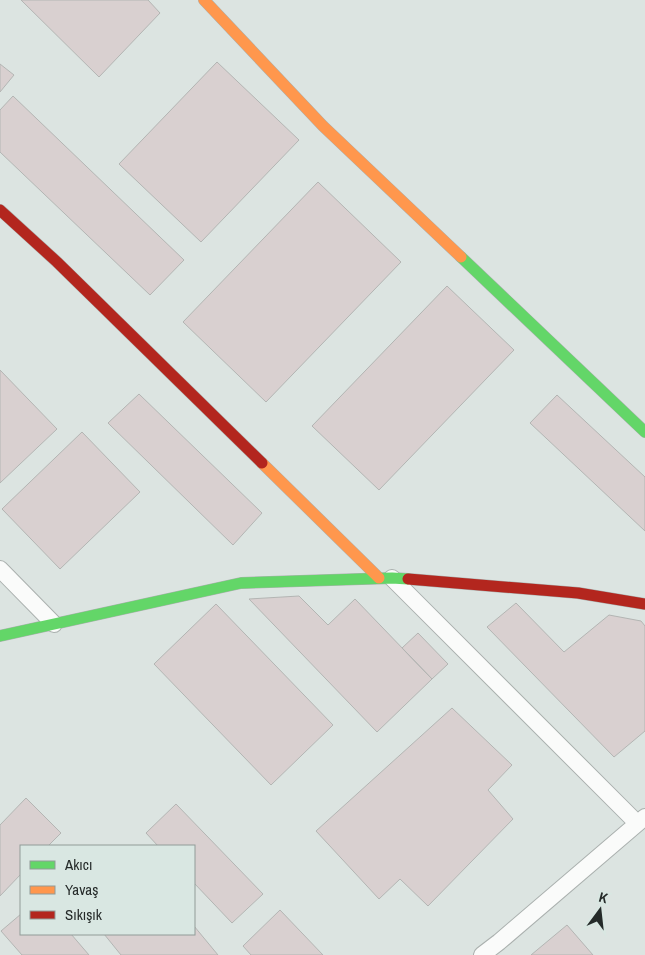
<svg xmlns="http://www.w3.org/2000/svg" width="645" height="955" font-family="'Archivo Narrow',sans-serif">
<rect width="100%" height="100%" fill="#dce4e1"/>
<path fill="#d9d0d0" stroke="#b3b5b3" d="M21 0H148L160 13 99 77Z
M217 62 299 140 201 242 119 164Z
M0 64 14 75 0 92Z
M13 96 184 260 150 295 0 152V110Z
M318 182 401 262 266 402 183 322Z
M447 286 514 350 379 490 312 426Z
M0 370 57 429 0 483Z
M139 394 262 513 233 545 108 423Z
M557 395 645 477V531L530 423Z
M82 432 140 492 60 569 2 509Z
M299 596 328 625 355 599 432 679 377 732 249 599Z
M516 603 564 652 609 615 641 621 645 626V731L614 757 487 627Z
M216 604 333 725 271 785 154 664Z
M418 633 448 664 432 679 402 648Z
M452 708 512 765 488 790 513 819 428 906 400 879 379 899 316 831Z
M26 798 61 833 48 846H21V874L0 896V825Z
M176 804 263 894 232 923 194 883V846H158L146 833Z
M280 910 323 955H251L243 946Z
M21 914V934H71L89 955H22L1 931Z
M567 925 593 955H531Z
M194 926 218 955H121L104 934H194Z"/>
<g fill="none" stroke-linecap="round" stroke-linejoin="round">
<defs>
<path id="street" d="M0 569 54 624
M392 578 637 823
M482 955 499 942 645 817"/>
<path id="fast" d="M461 257 645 432
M0 636 241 583 392 578 408 579"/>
<path id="slow" d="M204 0 323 126 461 257
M262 463 379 578"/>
<path id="jam" d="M0 210 57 262 262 463
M408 579 578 593 645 604"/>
</defs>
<use href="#street" stroke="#aab0ae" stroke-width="18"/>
<use href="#fast" stroke="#aab0ae" stroke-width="12"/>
<use href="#slow" stroke="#aab0ae" stroke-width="12"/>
<use href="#jam" stroke="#aab0ae" stroke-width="12"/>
<use href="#street" stroke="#fafbfa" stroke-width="16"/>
<use href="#fast" stroke="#63d668" stroke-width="11"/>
<use href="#slow" stroke="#ff974d" stroke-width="11"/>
<use href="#jam" stroke="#b3261e" stroke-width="11"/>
</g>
<rect x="20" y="845" width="175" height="90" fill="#d9e7e2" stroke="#919b98"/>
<rect x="30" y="861" width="25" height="8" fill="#63d668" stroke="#919b98"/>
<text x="65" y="870" font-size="15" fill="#252a29">Akıcı</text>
<rect x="30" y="886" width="25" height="8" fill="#ff974d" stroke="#919b98"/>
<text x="65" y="895" font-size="15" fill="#252a29">Yavaş</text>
<rect x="30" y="911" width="25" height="8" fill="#b3261e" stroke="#919b98"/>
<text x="65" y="920" font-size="15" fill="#252a29">Sıkışık</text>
<g transform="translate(600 910) rotate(15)" stroke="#d9e7e2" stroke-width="4" paint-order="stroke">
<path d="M0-4L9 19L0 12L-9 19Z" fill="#252a29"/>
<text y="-8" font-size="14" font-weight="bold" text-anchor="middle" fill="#252a29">K</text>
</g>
</svg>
